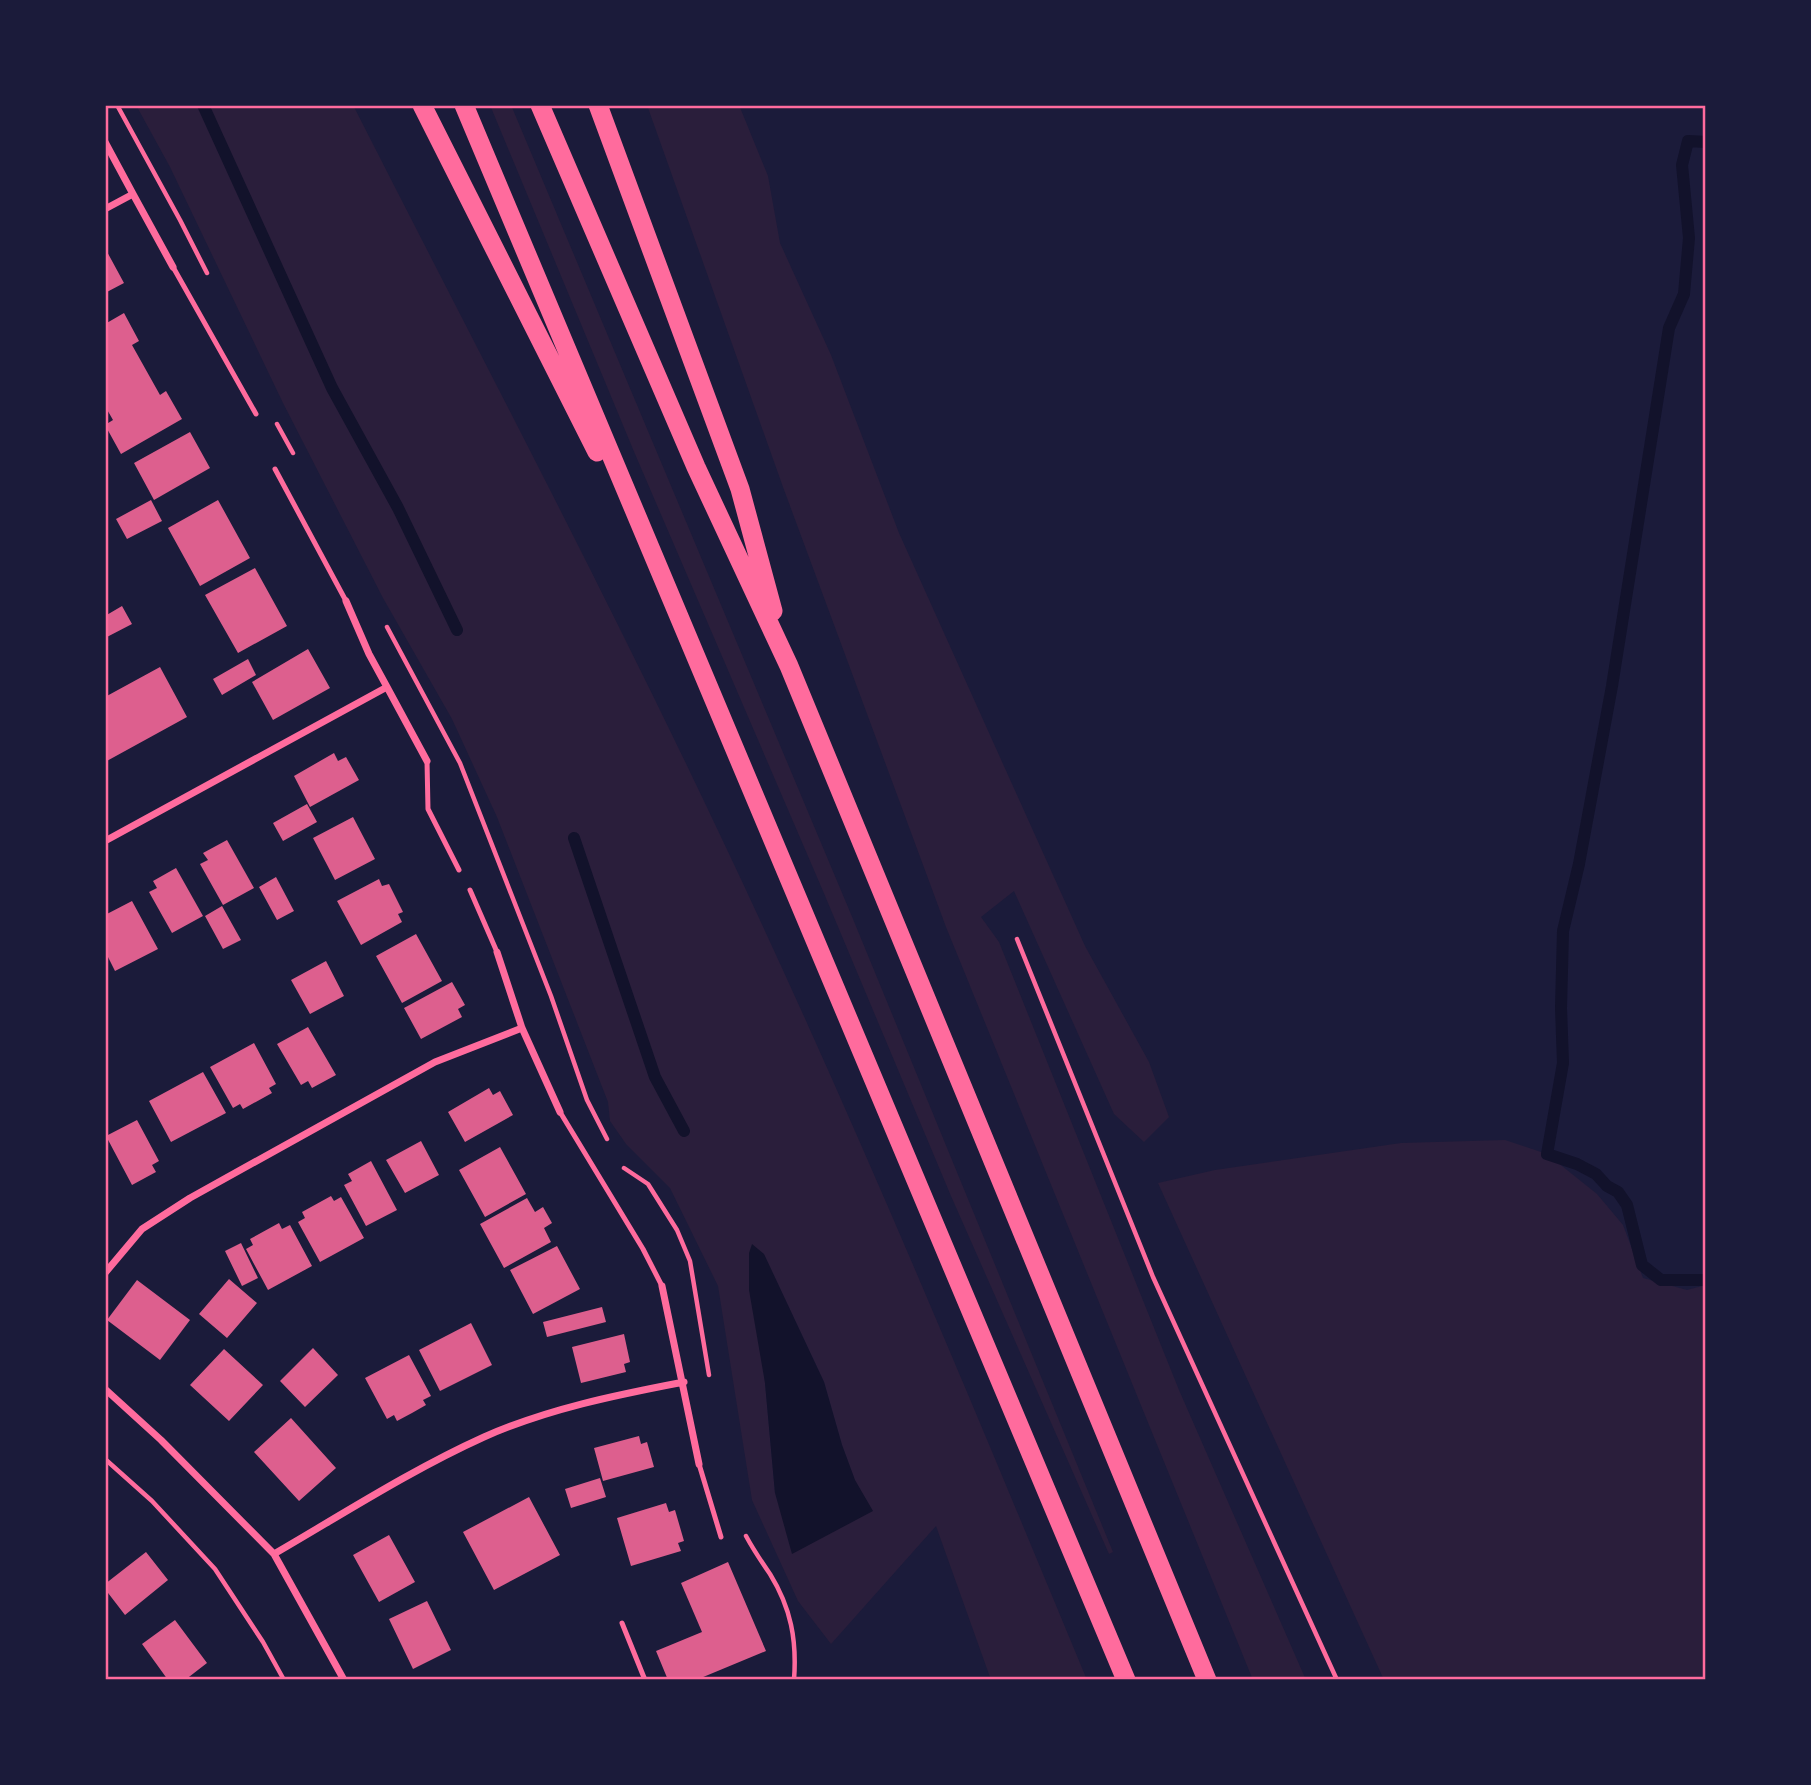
<svg xmlns="http://www.w3.org/2000/svg" width="1811" height="1785" font-family="Arial,sans-serif">
<rect width="100%" height="100%" fill="#1b1b3a"/>
<path fill="#2a1e3b" fill-rule="evenodd" d="M136 105H353C477 349 605 591 722 839 853 1115 970 1398 1087 1680H991L936 1526 831 1644 798 1601 752 1500 718 1286 670 1188 626 1144 610 1121 608 1102 497 817 452 719 383 598 283 403 170 167ZM764 1255 824 1382 842 1445 855 1481 872 1511 775 1493 765 1383Z
M490 105H511L853 919 1113 1552 1109 1554 951 1196 823 891 635 454Z
M647 105H739L768 176 780 243 831 355 899 533 1085 946 1149 1062 1169 1117 1144 1142 1114 1114 1014 891 981 917 999 942 1179 1390 1306 1680H1253L946 927 783 487Z
M1505 1140 1547 1154 1597 1194 1623 1225 1643 1278 1687 1290 1706 1285V1680H1384L1158 1183 1215 1170 1401 1143Z"/>
<path fill="#12122b" d="M752 1244 764 1254 824 1382 842 1445 855 1480 873 1511 792 1554 775 1493 765 1383 749 1290V1253Z"/>
<g fill="none" stroke-linecap="round" stroke-linejoin="round">
<path stroke="#12122b" stroke-width="12" d="M203 105 332 388 398 508 457 630
M1706 142 1688 141 1682 165 1689 238 1684 294 1669 328 1612 686 1579 864 1563 931 1561 1008 1563 1063 1547 1154 1577 1164 1596 1174 1607 1186 1618 1192 1627 1205 1642 1265 1661 1280H1706
M574 838 655 1077 684 1131"/>
</g>
<path fill="#dd5f8e" d="M105 248 124 283 105 293Z
M124 313 139 341 132 345 160 395 166 391 182 419 121 454 105 425 113 420 105 406V324Z
M190 432 210 468 154 500 134 463Z
M151 500 162 521 127 539 116 519Z
M218 500 250 558 200 586 168 528Z
M255 568 287 626 238 653 205 595Z
M122 606 132 624 105 638V616Z
M308 649 330 688 273 720 252 682Z
M248 659 256 675 222 695 213 679Z
M160 667 187 717 105 762V697Z
M334 753 338 761 346 757 359 780 310 807 294 776Z
M307 804 317 822 283 841 273 823Z
M353 817 375 859 335 880 313 838Z
M227 840 254 888 223 905 200 864 208 860 203 853Z
M176 868 203 916 172 933 149 892 157 888 153 881Z
M276 877 294 911 277 920 259 887Z
M379 879 382 886 389 884 403 912 398 914 402 922 361 945 337 901Z
M132 901 158 949 115 971 105 951V915Z
M222 906 241 940 223 949 205 916Z
M416 934 442 981 402 1003 376 956Z
M326 961 344 996 310 1014 291 980Z
M452 982 465 1005 458 1009 462 1017 421 1039 404 1008Z
M308 1027 336 1075 312 1088 308 1081 301 1085 277 1044Z
M254 1043 276 1084 269 1088 272 1093 243 1109 240 1104 233 1108 210 1067Z
M203 1072 226 1113 171 1142 149 1101Z
M489 1088 493 1095 500 1091 513 1115 465 1142 448 1112Z
M137 1120 159 1161 152 1165 156 1172 132 1185 106 1136Z
M421 1141 439 1175 405 1193 386 1160Z
M500 1147 526 1194 485 1217 459 1170Z
M371 1161 397 1210 366 1226 344 1185 352 1181 348 1174Z
M331 1196 334 1201 341 1197 364 1238 320 1262 298 1222 305 1218 302 1212Z
M527 1198 535 1212 543 1207 552 1223 544 1228 551 1242 504 1268 480 1224Z
M279 1223 282 1229 290 1225 312 1266 268 1290 246 1249 253 1245 250 1239Z
M241 1243 258 1278 242 1286 225 1251Z
M557 1246 580 1289 533 1314 510 1270Z
M229 1279 257 1303 227 1338 199 1314Z
M137 1280 190 1320 160 1360 107 1320Z
M602 1307 606 1322 547 1337 543 1322Z
M471 1323 492 1365 440 1391 419 1350Z
M624 1334 630 1362 624 1364 626 1372 581 1383 572 1347Z
M313 1348 338 1375 305 1407 280 1381Z
M224 1349 263 1385 229 1421 190 1385Z
M409 1355 431 1396 423 1400 426 1405 412 1413 397 1421 394 1415 387 1419 365 1378Z
M291 1418 336 1468 299 1501 254 1452Z
M639 1436 641 1444 647 1442 654 1467 603 1481 594 1448Z
M600 1478 606 1497 571 1508 565 1489Z
M529 1497 560 1555 494 1590 463 1532Z
M666 1503 669 1512 675 1510 684 1541 678 1543 681 1551 631 1566 617 1518Z
M389 1535 415 1582 379 1602 353 1555Z
M146 1552 168 1580 125 1615 105 1589V1584Z
M728 1562 766 1651 696 1680H668L656 1651 702 1632 681 1583Z
M427 1601 451 1650 413 1669 389 1619Z
M175 1620 207 1663 185 1680H168L142 1644Z"/>
<g fill="none" stroke-linecap="round" stroke-linejoin="round">
<path stroke="#ff6b9d" stroke-width="4.5" d="M117 105 180 220 207 273
M105 106 106 105
M277 424 293 453
M387 627 460 763 551 996 587 1100 607 1139
M1017 939 1153 1277 1337 1680
M624 1168 648 1184 677 1230 690 1261 709 1375
M105 1459 152 1501 215 1569 263 1642 284 1680
M746 1536C753 1549 761 1561 770 1574 791 1608 797 1640 794 1680"/>
<path stroke="#ff6b9d" stroke-width="5" d="M173 267 256 414
M275 469 346 601
M427 761 428 809 459 870
M470 890 497 952
M560 1112 643 1249 662 1286
M699 1464 721 1537
M622 1623 645 1680"/>
<path stroke="#ff6b9d" stroke-width="7" d="M105 142 133 194 105 209
M133 194 173 267
M346 601 369 654 387 687
M105 841 387 687 427 761
M497 952 522 1028 560 1112
M105 1273 142 1229 190 1198 435 1062 522 1028
M662 1286 699 1464
M105 1389 161 1440 274 1554 344 1680
M274 1554C343 1514 411 1470 484 1437 547 1409 616 1395 684 1382"/>
<path stroke="#ff6b9d" stroke-width="19" d="M422 105 597 452
M464 105 1126 1680
M540 105 696 467 789 666 1207 1680
M598 105 740 489 773 611"/>
</g>
<rect width="1811" height="1785" fill="none" stroke="#1b1b3a" stroke-width="214"/>
<rect x="107" y="107" width="1597" height="1571" fill="none" stroke="#ff6b9d" stroke-width="2.5"/>
</svg>
